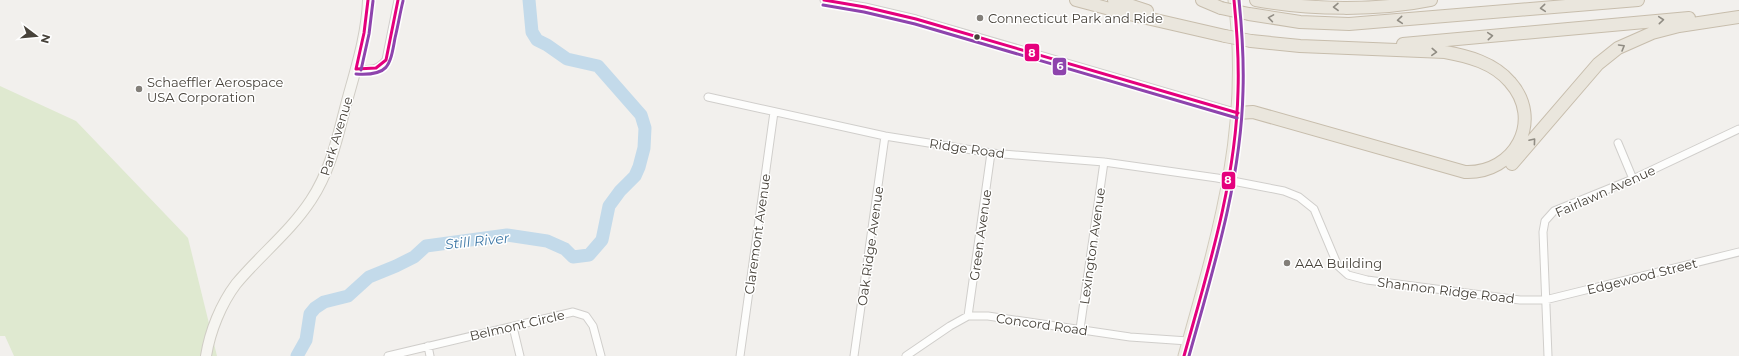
<svg xmlns="http://www.w3.org/2000/svg" width="1739" height="356" font-family="Montserrat,sans-serif">
<rect width="100%" height="100%" fill="#f2f0ed"/>
<path fill="#dfe9d0" d="M0 86 76 121 188 238 217 356H14L5 336H0Z"/>
<g fill="none" stroke-linecap="round" stroke-linejoin="round">
<path stroke="#c3daea" stroke-width="13" d="M297 356 306 340 310 314 315 308 324 302 348 296 369 277 396 266 414 257 426 246 507 235 547 241 565 249 573 257 589 255 602 240 609 206 620 191 635 176 639 167 644 148 645 128 641 115 598 66 567 59 547 45 537 40 532 32 529 0"/>
<defs>
<path id="minor" d="M824 0 865 7 916 19 1238 113
M356 69C369 70 378 71 386 60L398 0
M708 97 885 136 991 153 1104 162 1217 178 1284 191 1299 197 1314 209 1338 266 1348 275 1367 280 1520 300H1545L1739 252
M1618 143 1633 179
M968 316 991 153
M513 327 520 356
M1080 329 1104 162
M428 346 430 356
M388 356 573 312 586 316 593 326 601 356
M740 356 774 112
M854 356 885 136
M906 356 950 326 968 316H988L1130 337 1188 341
M1548 356 1543 232 1545 221 1554 211 1633 179 1739 129"/>
<path id="secondary" d="M206 356C210 331 221 304 236 284 260 255 290 232 311 200 331 170 338 135 347 101 356 68 367 34 368 0"/>
<path id="primary" d="M1184 356C1218 235 1251 127 1234 0"/>
<path id="motorway" d="M1076 0 1125 13 1225 36
M1114 0 1147 11
M1202 0 1221 8
M1256 0C1310 10 1378 11 1431 0
M1249 14 1300 22 1349 24 1638 0
M1403 44 1689 18
M1238 113 1253 112 1465 172C1515 174 1544 120 1510 82 1494 63 1468 56 1445 52L1300 46 1251 41
M1512 164 1598 64 1618 48 1652 33 1679 26 1739 17"/>
</defs>
<use href="#minor" stroke="#d0cecb" stroke-width="9"/>
<use href="#secondary" stroke="#d0cdc5" stroke-width="12"/>
<use href="#primary" stroke="#d2ccbd" stroke-width="13"/>
<use href="#motorway" stroke="#c7bdac" stroke-width="14"/>
<use href="#minor" stroke="#fdfdfc" stroke-width="7"/>
<use href="#secondary" stroke="#f6f5f1" stroke-width="10"/>
<use href="#primary" stroke="#f0ede6" stroke-width="11"/>
<use href="#motorway" stroke="#eae6dd" stroke-width="12"/>
<defs>
<path id="motorway-bridge" d="M1221 8 1249 14
M1225 36 1251 41"/>
</defs>
<use href="#motorway-bridge" stroke="#c7bdac" stroke-width="14" stroke-linecap="butt"/>
<use href="#motorway-bridge" stroke="#eae6dd" stroke-width="12"/>
<defs>
<path id="bus-1" d="M824 0 865 7 916 19 1238 113
M356 69 376 68 386 60 398 0
M356 69 364 33 368 0
M1184 356C1208 270 1236 181 1238 91 1239 61 1237 30 1234 0"/>
<path id="bus-2" d="M823 5 864 12 915 24 1237 118
M361 70 369 34 373 1
M356 74C388 76 390 67 395 38 398 26 400 13 403 1
M1189 356C1213 270 1241 181 1243 91 1244 61 1242 30 1239 0"/>
</defs>
<use href="#bus-1" stroke="#fff" stroke-width="6"/>
<use href="#bus-2" stroke="#fff" stroke-width="6"/>
<use href="#bus-1" stroke="#e5007d" stroke-width="3"/>
<use href="#bus-2" stroke="#8e44ad" stroke-width="3"/>
</g>
<defs><path id="oneway-chevron" d="M-2-3.5L2.5 0L-2 3.5" fill="none" stroke-width="1.6" stroke-linecap="round" stroke-linejoin="round"/></defs>
<g stroke="#908c83">
<use href="#oneway-chevron" transform="translate(1336 7) rotate(179)"/>
<use href="#oneway-chevron" transform="translate(1543 8) rotate(175)"/>
<use href="#oneway-chevron" transform="translate(1271 18) rotate(-171)"/>
<use href="#oneway-chevron" transform="translate(1400 20) rotate(175)"/>
<use href="#oneway-chevron" transform="translate(1661 20) rotate(-5)"/>
<use href="#oneway-chevron" transform="translate(1490 36) rotate(-5)"/>
<use href="#oneway-chevron" transform="translate(1622 47) rotate(-30)"/>
<use href="#oneway-chevron" transform="translate(1434 52) rotate(3)"/>
<use href="#oneway-chevron" transform="translate(1533 141) rotate(-50)"/>
</g>
<g fill="#837f79" stroke="#fff" stroke-width="1.5">
<circle cx="980" cy="18" r="4"/>
<circle cx="139" cy="89" r="4"/>
<circle cx="1287" cy="263" r="4"/>
</g>
<circle fill="#47423a" stroke="#fff" stroke-width="1.5" cx="977" cy="37" r="3.5"/>
<g text-anchor="middle" dominant-baseline="central" stroke-width="3" stroke-linejoin="round" paint-order="stroke">
<g font-size="13" fill="#47423a" stroke="#fff" text-anchor="start">
<text x="988" y="18">Connecticut Park and Ride</text>
<text x="147" y="82">Schaeffler Aerospace<tspan x="147" dy="15">USA Corporation</tspan></text>
<text x="1295" y="263">AAA Building</text>
</g>
<g font-size="13" fill="#47423a" stroke="#fff">
<text transform="translate(336 136) rotate(-73)">Park Avenue</text>
<text transform="translate(967 148) rotate(8)">Ridge Road</text>
<text transform="translate(1605 191) rotate(-24)">Fairlawn Avenue</text>
<text transform="translate(757 234) rotate(-82)">Claremont Avenue</text>
<text transform="translate(980 235) rotate(-82)">Green Avenue</text>
<text transform="translate(870 246) rotate(-82)">Oak Ridge Avenue</text>
<text transform="translate(1092 246) rotate(-82)">Lexington Avenue</text>
<text transform="translate(1642 276) rotate(-14)">Edgewood Street</text>
<text transform="translate(1446 290) rotate(7)">Shannon Ridge Road</text>
<text transform="translate(1042 324) rotate(8)">Concord Road</text>
<text transform="translate(517 325) rotate(-13)">Belmont Circle</text>
</g>
<g font-size="14" font-style="italic" fill="#3f79a7" stroke="#fff">
<text transform="translate(477 241) rotate(-6)">Still River</text>
</g>
</g>
<g stroke="#fff" stroke-width="1.5">
<rect x="1024" y="43" width="16" height="19" rx="4" fill="#e5007d"/>
<rect x="1052" y="57" width="15" height="19" rx="4" fill="#8e44ad"/>
<rect x="1221" y="171" width="15" height="19" rx="4" fill="#e5007d"/>
</g>
<g font-size="11" text-anchor="middle" font-weight="bold" fill="#fff">
<text x="1032" y="57">8</text>
<text x="1060" y="70">6</text>
<text x="1228" y="184">8</text>
</g>
<g transform="translate(36 36) rotate(106)" stroke="#ffffff" stroke-width="3" paint-order="stroke">
<path d="M0-3L7 15L0 10L-7 15Z" fill="#47423a"/>
<text y="-6" font-size="11" font-weight="bold" text-anchor="middle" fill="#47423a">N</text>
</g>
</svg>
